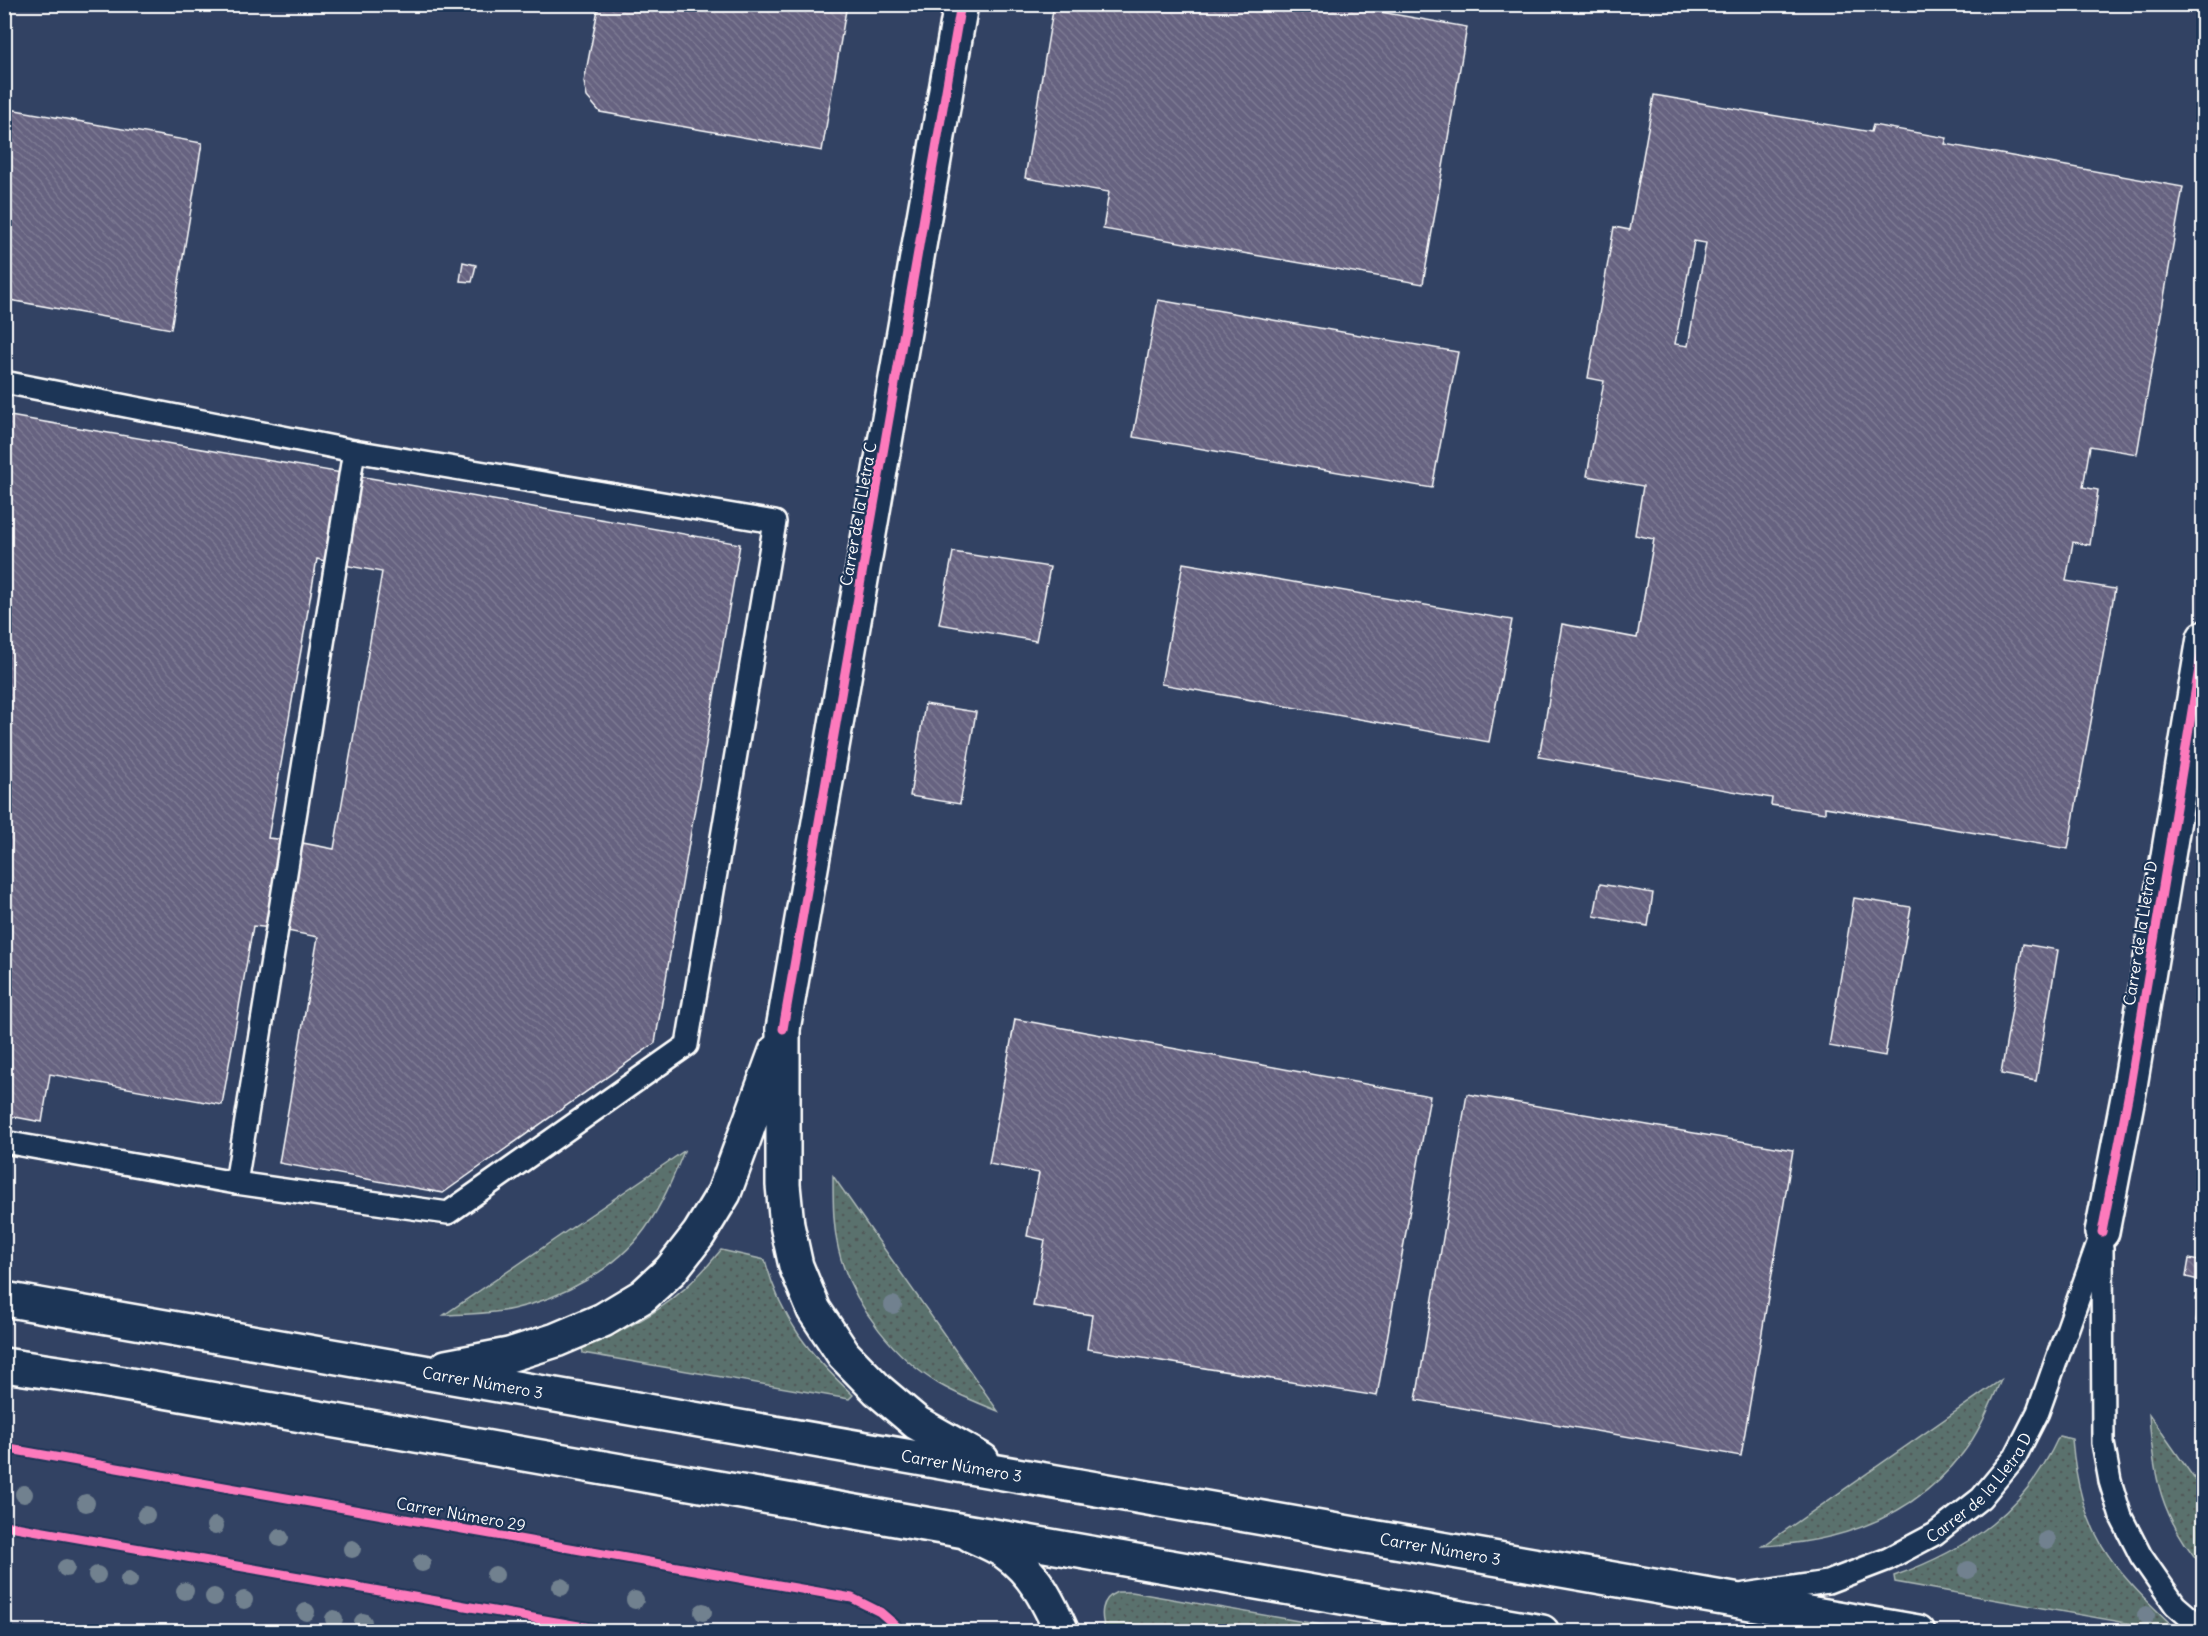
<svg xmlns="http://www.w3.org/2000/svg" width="2208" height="1636" font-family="Delius,sans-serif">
<defs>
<pattern id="grass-dots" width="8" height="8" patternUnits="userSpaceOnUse" patternTransform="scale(1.5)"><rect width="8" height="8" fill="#5a716d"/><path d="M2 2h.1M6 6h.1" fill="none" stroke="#515958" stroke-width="1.8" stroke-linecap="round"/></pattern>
<pattern id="building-back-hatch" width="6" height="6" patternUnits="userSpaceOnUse" patternTransform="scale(1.5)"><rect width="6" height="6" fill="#666280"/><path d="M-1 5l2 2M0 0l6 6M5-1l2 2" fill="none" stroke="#7d7a93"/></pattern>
</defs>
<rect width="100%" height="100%" fill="#1d3557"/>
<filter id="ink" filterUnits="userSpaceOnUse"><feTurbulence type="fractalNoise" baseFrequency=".0167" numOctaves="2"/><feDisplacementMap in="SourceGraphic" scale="12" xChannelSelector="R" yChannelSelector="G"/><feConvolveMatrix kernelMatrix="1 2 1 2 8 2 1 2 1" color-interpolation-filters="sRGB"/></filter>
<g filter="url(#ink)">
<path fill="#334263" d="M5 5H2203V1631L5 1632Z"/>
<path fill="url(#grass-dots)" stroke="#acb8b6" stroke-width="1.5" d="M684 1151C673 1178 662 1205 645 1229 615 1270 562 1298 513 1309 491 1314 467 1314 444 1315Z
M833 1176 998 1411C978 1403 958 1395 939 1384 895 1358 856 1308 841 1259 833 1232 833 1204 833 1176Z
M721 1250 765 1260C781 1319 809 1354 853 1395L849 1399 583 1353 582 1347C641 1325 681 1300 721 1250Z
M2001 1380C1990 1405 1980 1431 1963 1453 1914 1517 1842 1542 1763 1546Z
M2149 1414 2203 1491V1567C2161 1518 2153 1477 2149 1414Z
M2059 1436 2072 1439C2080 1531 2109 1566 2174 1627L2172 1631 1895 1582 1894 1576C1969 1549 2025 1511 2059 1436Z
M1117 1592H1132L1344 1629 1347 1631H1106C1100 1616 1100 1599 1117 1592Z"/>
<path fill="url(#building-back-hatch)" stroke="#fff" stroke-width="1.5" fill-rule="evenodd" d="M599 4H847L822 151 600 112 587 97 584 82Z
M1054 4H1335L1467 27 1423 284 1103 229 1109 192 1025 178Z
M1654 95 1871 132 1873 125 1947 138 1945 144 2183 187 2137 454 2090 446 2083 487 2098 490 2090 545 2073 542 2066 581 2115 589 2068 849 1825 807V813L1771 805 1772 798 1539 757 1562 624 1637 638 1654 539 1635 535 1643 486 1587 476 1604 381 1588 378 1614 227 1630 230ZM1694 241 1706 243 1688 346 1675 344Z
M4 108 202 143 171 329 4 299Z
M463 262 476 265 472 282 460 281Z
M1158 300 1458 352 1432 488 1133 437Z
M4 415 348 474 333 563 317 559 268 838 287 840 272 928 253 926 222 1105 50 1074 42 1122 4 1115Z
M348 474 740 544 655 1043 443 1193 279 1163 318 937 272 928 287 840 334 849 382 572 333 563Z
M953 552 1050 567 1036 641 939 624Z
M1183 563 1512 620 1489 742 1161 684Z
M925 704 976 712 960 804 910 796Z
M1600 884 1653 893 1648 926 1594 916Z
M1854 898 1911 907 1885 1056 1829 1046Z
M2023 944 2058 950 2036 1081 2001 1074Z
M1015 1019 1430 1096 1377 1396 1087 1349 1092 1315 1033 1306 1045 1240 1027 1236 1039 1173 989 1164Z
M1467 1094 1793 1150 1741 1456 1416 1400Z
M2189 1259 2204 1262V1322L2196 1321 2199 1301 2195 1300 2199 1280 2186 1277Z"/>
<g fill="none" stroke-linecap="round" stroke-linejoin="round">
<defs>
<g id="service">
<path d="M4 382 354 451 775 522 687 1045 448 1213 236 1183 4 1142"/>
<path d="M236 1183 354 451"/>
<path d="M2102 1247 2103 1443 2110 1481 2121 1517 2141 1556 2175 1605 2204 1630"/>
<path id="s1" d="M1745 1594 1828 1582 1888 1559 1935 1534 1981 1498 2015 1457 2038 1412 2102 1232"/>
</g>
<path id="minor" d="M783 1029 961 4
M2102 1232 2129 1092 2204 638
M971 1535C982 1540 995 1545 1005 1552 1034 1572 1048 1601 1062 1632"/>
<g id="secondary">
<path d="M783 1029V1185L787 1225 796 1266 814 1310 844 1355 878 1390 917 1423 982 1460"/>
<path id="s2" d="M4 1299 1918 1632"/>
<path d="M4 1365 78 1376 1542 1632"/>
<path d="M446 1367 509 1355 556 1340 603 1320 643 1296 671 1270 699 1234 724 1193 776 1051"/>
</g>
</defs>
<use href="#service" stroke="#fff" stroke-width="26"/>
<use href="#minor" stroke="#fff" stroke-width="38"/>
<use href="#secondary" stroke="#fff" stroke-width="38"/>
<use href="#service" stroke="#1d3557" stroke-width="21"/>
<use href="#minor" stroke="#1d3557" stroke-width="33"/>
<use href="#secondary" stroke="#1d3557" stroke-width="33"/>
<defs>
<path id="cycleway" d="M783 1029 961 4
M2102 1232 2129 1092 2204 638
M4 1448 852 1598 880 1612 903 1632
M4 1525 613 1632"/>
</defs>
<use href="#cycleway" stroke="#1d3557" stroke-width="13"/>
<use href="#cycleway" stroke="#fd7abc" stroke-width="9"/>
</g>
<g fill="#71818f">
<circle cx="893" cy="1305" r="9"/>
<circle cx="24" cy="1494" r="9"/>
<circle cx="86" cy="1503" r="9"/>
<circle cx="146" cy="1515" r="9"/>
<circle cx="215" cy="1526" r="9"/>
<circle cx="280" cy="1538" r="9"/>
<circle cx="2047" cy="1540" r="9"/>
<circle cx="352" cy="1549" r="9"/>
<circle cx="422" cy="1563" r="9"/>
<circle cx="66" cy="1568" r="9"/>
<circle cx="1968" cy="1570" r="9"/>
<circle cx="97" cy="1575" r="9"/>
<circle cx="495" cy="1575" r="9"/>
<circle cx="129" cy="1580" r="9"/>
<circle cx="561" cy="1587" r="9"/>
<circle cx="185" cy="1591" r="9"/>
<circle cx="214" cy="1597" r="9"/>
<circle cx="244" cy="1600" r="9"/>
<circle cx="635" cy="1600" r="9"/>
<circle cx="306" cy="1612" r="9"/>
<circle cx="703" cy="1612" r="9"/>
<circle cx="2146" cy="1615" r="9"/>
<circle cx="334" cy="1619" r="9"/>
<circle cx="363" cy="1622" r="9"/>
</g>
</g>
<g text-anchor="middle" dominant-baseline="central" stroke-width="4.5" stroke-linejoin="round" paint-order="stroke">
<g font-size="16" fill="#fff" stroke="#1d3557">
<text transform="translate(858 514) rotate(-80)">Carrer de la Lletra C</text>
<text transform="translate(2140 933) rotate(-81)">Carrer de la Lletra D</text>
<text stroke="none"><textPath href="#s2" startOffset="486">Carrer Número 3</textPath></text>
<text stroke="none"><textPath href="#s2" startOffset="972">Carrer Número 3</textPath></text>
<text stroke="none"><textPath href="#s1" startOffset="266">Carrer de la Lletra D</textPath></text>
<text transform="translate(461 1514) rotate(10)">Carrer Número 29</text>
<text stroke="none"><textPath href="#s2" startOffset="1458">Carrer Número 3</textPath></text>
</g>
</g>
<rect width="2208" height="1636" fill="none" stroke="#1d3557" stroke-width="24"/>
<rect x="12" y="12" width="2184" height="1612" fill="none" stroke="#fff" stroke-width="2" filter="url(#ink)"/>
</svg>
